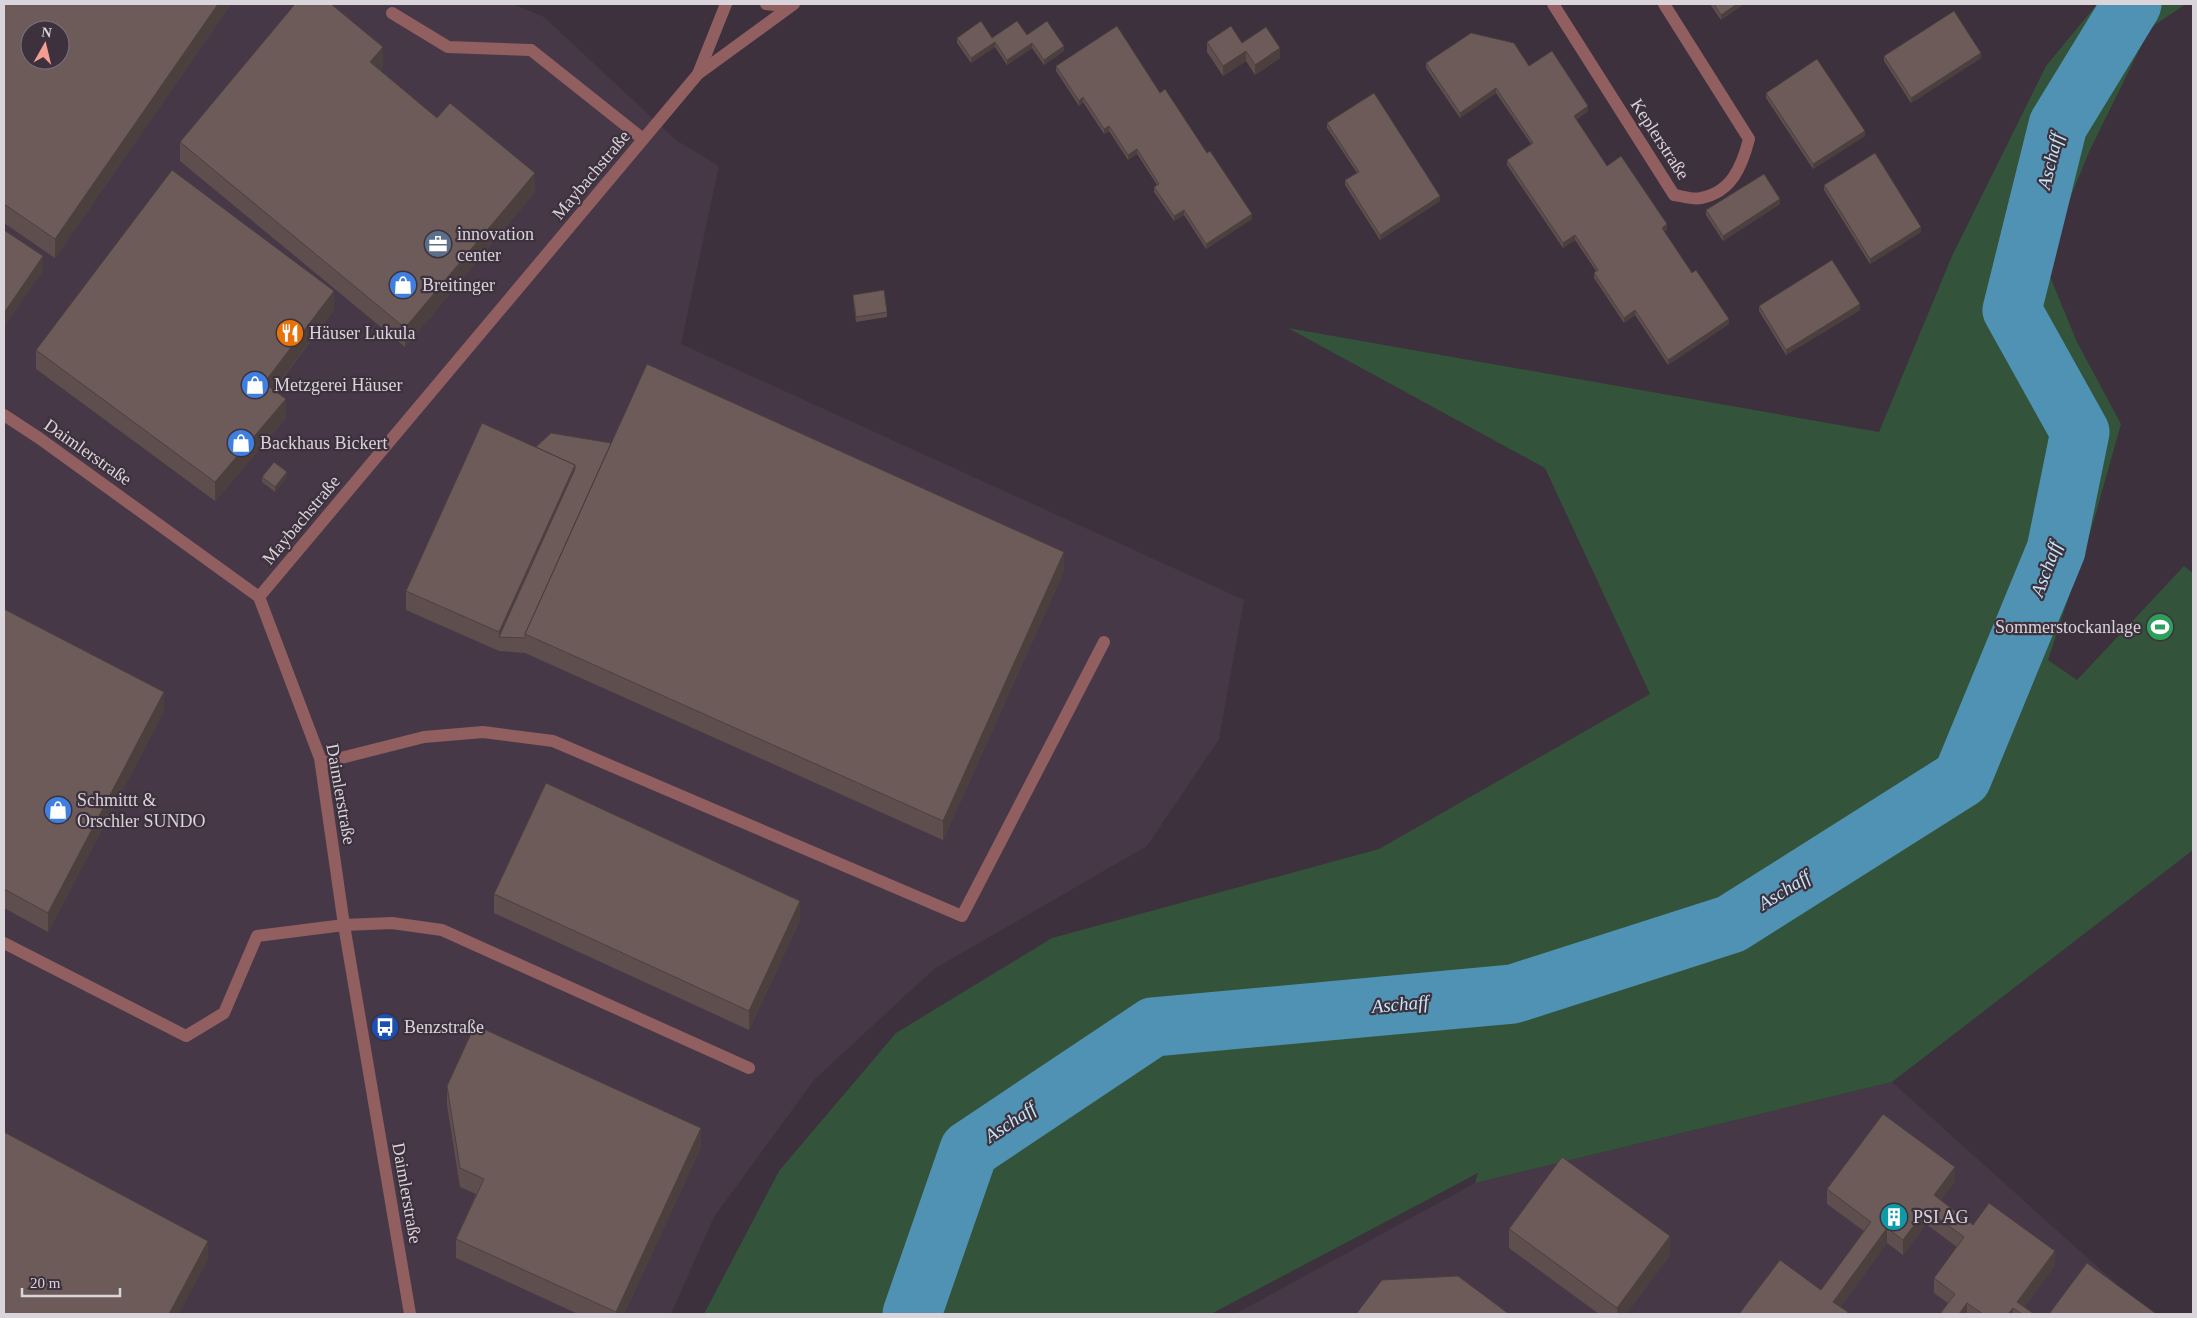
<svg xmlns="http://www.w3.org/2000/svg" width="2197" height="1318" font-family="'Times New Roman',serif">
<rect width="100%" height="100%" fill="#3c313c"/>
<path fill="#473848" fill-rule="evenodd" d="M4 4H513L544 17 676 140 719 166 681 344 1244 600 1219 739 1147 846 934 969 814 1080 714 1217 671 1314H4ZM30 30H60V60H30Z
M1892 1082 2150 1314H1235L1475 1183Z"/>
<path fill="#33533a" d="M2097 4H2186L2150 28 2089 152 2044 262 2077 342 2121 424 2092 527 2048 660 2077 680 2184 566 2193 573V850L1892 1082 1475 1183 1478 1173 1211 1314H704L779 1171 896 1033 1052 938 1379 849 1650 694 1545 468 1288 328 1879 432 1952 256 2046 66Z"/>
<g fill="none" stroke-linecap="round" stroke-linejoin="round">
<path stroke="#4f92b3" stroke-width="59" d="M912 1314 969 1150 1153 1027 1513 994 1731 924 1962 778 2056 550 2080 432 2012 310 2058 125 2132 4"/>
<path stroke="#915f5f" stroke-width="12" d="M766 4 783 6 792 4
M1553 4 1674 195C1682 196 1693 200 1701 198 1732 192 1742 166 1749 139L1664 4
M392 13 448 47 531 50 643 139
M698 74 726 4
M4 415 39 438 259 597 320 758 344 925 410 1314
M259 597 698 74 794 4
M321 763 424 737 483 732 553 741 962 916 1104 642
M4 943 186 1036 224 1013 257 936 344 925 392 923 442 930 749 1068"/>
</g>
<path fill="#5e4e4d" d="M4 4H231L55 258 4 223Z
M1710 4H1744L1721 20Z
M1027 35 1064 51 1044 65 1032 48 1007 65 995 47 971 63 957 43V38H992Z
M1207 42 1242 43 1280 58 1255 75 1246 61 1223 76 1207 52Z
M1884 56 1981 58 1911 103 1884 61Z
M1426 63 1529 66 1588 111 1576 120 1607 166 1667 230 1664 231 1692 273 1729 324 1668 365 1635 315 1624 323 1594 278V273L1596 271 1575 240 1563 248 1507 165V160L1531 144 1496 93 1460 118 1426 68Z
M383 66 380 70 437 118 535 192 405 347 180 161V142Z
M1056 66 1160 93 1207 153 1252 219 1206 249 1184 215 1174 221 1154 192V187L1157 185 1137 154 1128 160 1109 131 1104 134 1083 102 1079 106 1056 71Z
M1766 93 1865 136 1813 169 1766 98Z
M1327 123 1440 201 1380 240 1345 185V180L1357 173 1327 128Z
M1824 185 1921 232 1870 264 1824 190Z
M1780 204 1723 241 1706 215V210Z
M853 295 887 312V317L856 322 853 300Z
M1759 306 1860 310 1786 355 1759 311Z
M334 310 274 390 286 418 215 501 36 369V350Z
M536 447 1064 571 943 840 525 653 499 651 406 610V591Z
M262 477H287L275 492 262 482Z
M4 609 164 711 48 932 4 908Z
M494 894 800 920 749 1030 494 913Z
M447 1086 701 1147 624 1314H578L456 1258V1239L476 1194 460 1187 447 1105Z
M1955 1181 1941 1200 1973 1225 2055 1265 2024 1307 2022 1314H1940L1948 1303 1934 1293V1278L1957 1247 1926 1224 1903 1255 1887 1243 1840 1307 1848 1314 1821 1290 1864 1231 1827 1204V1189Z
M1509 1229 1670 1255 1626 1314H1599L1509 1248Z"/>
<path fill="#4c403e" d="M218 4H231L55 258V239Z
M1737 4H1744L1721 20V15Z
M995 42V47L971 63V58Z
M1032 43V48L1007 65V60Z
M1064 46V51L1044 65V60Z
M383 47V66L370 81V62Z
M1280 48V58L1255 75V65Z
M1246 51V61L1223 76V66Z
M1981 53V58L1911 103V98Z
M1496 88V93L1460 118V113Z
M1083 97V102L1079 106V101Z
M1588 106V111L1574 121V116Z
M1109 126V131L1104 134V129Z
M1865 131V136L1813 169V164Z
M1137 149V154L1128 160V155Z
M535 173V192L405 347V328Z
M1440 196V201L1380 240V235Z
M1780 199V204L1723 241V236Z
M1184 210V215L1174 221V216Z
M1252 214V219L1206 249V244Z
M1667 224V230L1662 233V228Z
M1921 227V232L1870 264V259Z
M1575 235V240L1563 248V243Z
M43 256V271L4 327V313Z
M334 291V310L264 402V383Z
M1860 304V310L1786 355V350Z
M1635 310V315L1624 323V318Z
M1729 319V324L1668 365V360Z
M286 399V418L215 501V482Z
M575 465V484L499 637V632Z
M287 472V477L275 492V487Z
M1064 552V571L943 840V821Z
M164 692V711L48 932V913Z
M800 901V920L749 1030V1011Z
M701 1128V1147L624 1314H616V1312Z
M1955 1167V1181L1934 1210V1195Z
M1926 1209V1224L1903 1255V1240Z
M1887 1228V1243L1835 1314 1833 1302Z
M1670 1236V1255L1626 1314H1617V1308Z
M208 1241V1260L179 1314H169Z
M2055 1251V1265L2020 1313 2017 1302Z
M1967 1303V1314H1959Z
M2013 1308V1314H2008Z"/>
<path fill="#6d5b59" stroke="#4c403e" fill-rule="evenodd" d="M4 4H218L55 239 4 204ZM30 30H60V60H30Z
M295 4H331L383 47 370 62 437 118 450 103 535 173 405 328 180 142Z
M1714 4H1737L1721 15Z
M1954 11 1981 53 1911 98 1884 56Z
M981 21 992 38 1017 21 1027 35 1047 21 1064 46 1044 60 1032 43 1007 60 995 42 971 58 957 38Z
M1117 26 1160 93 1165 89 1207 153 1210 151 1252 214 1206 244 1184 210 1174 216 1154 187 1159 184 1137 149 1128 155 1109 126 1104 129 1083 97 1079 101 1056 66Z
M1231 26 1242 43 1266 27 1280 48 1255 65 1246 51 1223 66 1207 42Z
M1471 33 1514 43 1529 66 1552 51 1588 106 1574 116 1607 166 1621 156 1667 224 1662 228 1692 273 1696 270 1729 319 1668 360 1635 310 1624 318 1594 273 1598 270 1575 235 1563 243 1507 160 1533 143 1496 88 1460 113 1426 63Z
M1817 59 1865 131 1813 164 1766 93Z
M1374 93 1440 196 1380 235 1345 180 1359 172 1327 123Z
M1875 153 1921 227 1870 259 1824 185Z
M172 170 334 291 264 383 286 399 215 482 36 350Z
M1764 174 1780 199 1723 236 1706 210Z
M4 230 43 256 4 313Z
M1832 260 1860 304 1786 350 1759 306Z
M884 290 887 312 856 317 853 295Z
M647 364 1064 552 943 821 525 634Z
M482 423 575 465 499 632 406 591Z
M551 433 611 443 525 634V638L499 637 575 469V465L536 447Z
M274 462 287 472 275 487 262 477Z
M4 609 164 692 48 913 4 889Z
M546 783 800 901 749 1011 494 894Z
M475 1025 701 1128 616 1312 456 1239 484 1179 460 1168 447 1086Z
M1883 1114 1955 1167 1934 1195 1973 1225 1989 1203 2055 1251 2017 1302 2034 1314H2022L2013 1308 2008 1314H1983L1967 1303 1959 1314H1940L1955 1294 1934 1278 1964 1237 1926 1209 1903 1240 1887 1228 1833 1302 1848 1312 1847 1314H1739L1780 1260 1821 1290 1871 1222 1827 1189Z
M4 1132 208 1241 169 1314H4Z
M1562 1157 1670 1236 1617 1308 1509 1229Z
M2087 1263 2155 1313 2154 1314H2049Z
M1458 1276 1509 1314H1356L1382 1280Z"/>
<defs>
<symbol id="office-disc" viewBox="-11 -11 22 22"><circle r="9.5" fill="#5c6f8a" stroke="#3c313c"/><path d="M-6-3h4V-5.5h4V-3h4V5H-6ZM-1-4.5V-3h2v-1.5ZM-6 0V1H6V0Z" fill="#fff"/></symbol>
<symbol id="shop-disc" viewBox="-11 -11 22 22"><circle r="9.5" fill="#3f7fe0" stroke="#3c313c"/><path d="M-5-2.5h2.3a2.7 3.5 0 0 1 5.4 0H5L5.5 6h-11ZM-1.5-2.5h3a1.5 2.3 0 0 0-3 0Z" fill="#fff"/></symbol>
<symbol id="restaurant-disc" viewBox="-11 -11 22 22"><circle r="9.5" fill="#e8710a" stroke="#3c313c"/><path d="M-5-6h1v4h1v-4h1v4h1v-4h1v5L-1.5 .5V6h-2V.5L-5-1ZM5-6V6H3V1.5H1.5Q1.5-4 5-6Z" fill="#fff"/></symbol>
<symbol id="stadium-disc" viewBox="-11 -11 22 22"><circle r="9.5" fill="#2e9e5b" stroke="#3c313c"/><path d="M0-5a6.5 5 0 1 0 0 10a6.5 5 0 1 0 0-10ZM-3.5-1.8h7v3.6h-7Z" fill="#fff"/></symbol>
<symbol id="bus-disc" viewBox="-11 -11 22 22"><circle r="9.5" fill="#1a4fb4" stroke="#3c313c"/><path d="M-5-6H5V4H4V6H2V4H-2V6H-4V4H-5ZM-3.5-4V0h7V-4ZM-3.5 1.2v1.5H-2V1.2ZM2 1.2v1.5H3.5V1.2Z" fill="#fff"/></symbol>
<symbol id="building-disc" viewBox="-11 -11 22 22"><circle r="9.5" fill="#0f9aa8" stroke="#3c313c"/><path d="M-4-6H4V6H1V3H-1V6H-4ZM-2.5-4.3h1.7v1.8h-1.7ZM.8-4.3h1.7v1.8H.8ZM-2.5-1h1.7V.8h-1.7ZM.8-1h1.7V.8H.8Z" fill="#fff"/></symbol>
</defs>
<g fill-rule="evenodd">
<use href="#office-disc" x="422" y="228" width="32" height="32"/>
<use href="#shop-disc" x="387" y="269" width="32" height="32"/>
<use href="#restaurant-disc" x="274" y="317" width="32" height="32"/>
<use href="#shop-disc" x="239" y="369" width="32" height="32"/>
<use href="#shop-disc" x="225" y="427" width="32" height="32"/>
<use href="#stadium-disc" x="2144" y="611" width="32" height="32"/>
<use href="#shop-disc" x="42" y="794" width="32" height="32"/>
<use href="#bus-disc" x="369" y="1011" width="32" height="32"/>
<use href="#building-disc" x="1878" y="1201" width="32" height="32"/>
</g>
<g text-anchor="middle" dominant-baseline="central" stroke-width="4.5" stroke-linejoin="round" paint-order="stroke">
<g font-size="18" fill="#dad4db" stroke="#3c313c">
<text transform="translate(1660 139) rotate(57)">Keplerstraße</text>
<text transform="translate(591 175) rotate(-50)">Maybachstraße</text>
<text transform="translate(88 452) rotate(35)">Daimlerstraße</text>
<text transform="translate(301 520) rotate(-50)">Maybachstraße</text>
<text transform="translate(341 794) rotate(80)">Daimlerstraße</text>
<text transform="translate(407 1193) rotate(80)">Daimlerstraße</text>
</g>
<g font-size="18" fill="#dad4db" stroke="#3c313c" text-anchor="start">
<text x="457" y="234">innovation<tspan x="457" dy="21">center</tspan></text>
<text x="422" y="285">Breitinger</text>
<text x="309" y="333">Häuser Lukula</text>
<text x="274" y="385">Metzgerei Häuser</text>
<text x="260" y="443">Backhaus Bickert</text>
<text x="2141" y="627" text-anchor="end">Sommerstockanlage</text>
<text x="77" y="800">Schmittt &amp;<tspan x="77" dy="21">Orschler SUNDO</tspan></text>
<text x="404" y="1027">Benzstraße</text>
<text x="1913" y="1217">PSI AG</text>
</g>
<g font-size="19" font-style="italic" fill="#c3e7fa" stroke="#3c313c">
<text transform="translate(2050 161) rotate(-76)">Aschaff</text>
<text transform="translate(2046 569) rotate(-70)">Aschaff</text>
<text transform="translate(1784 890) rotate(-32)">Aschaff</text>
<text transform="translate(1400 1004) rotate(-5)">Aschaff</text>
<text transform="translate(1010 1122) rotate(-34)">Aschaff</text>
</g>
</g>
<rect width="2197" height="1318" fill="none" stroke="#dad4db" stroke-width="10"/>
<g transform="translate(45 45) rotate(8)"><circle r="24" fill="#3c313c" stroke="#7b727c"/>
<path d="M0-4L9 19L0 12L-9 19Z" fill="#f59c95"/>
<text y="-8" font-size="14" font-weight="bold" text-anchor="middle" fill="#dad4db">N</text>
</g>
<path d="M22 1288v8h98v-8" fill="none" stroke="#dad4db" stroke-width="2.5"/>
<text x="30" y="1288" font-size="15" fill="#dad4db" stroke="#3c313c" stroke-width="4" paint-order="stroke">20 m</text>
</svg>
